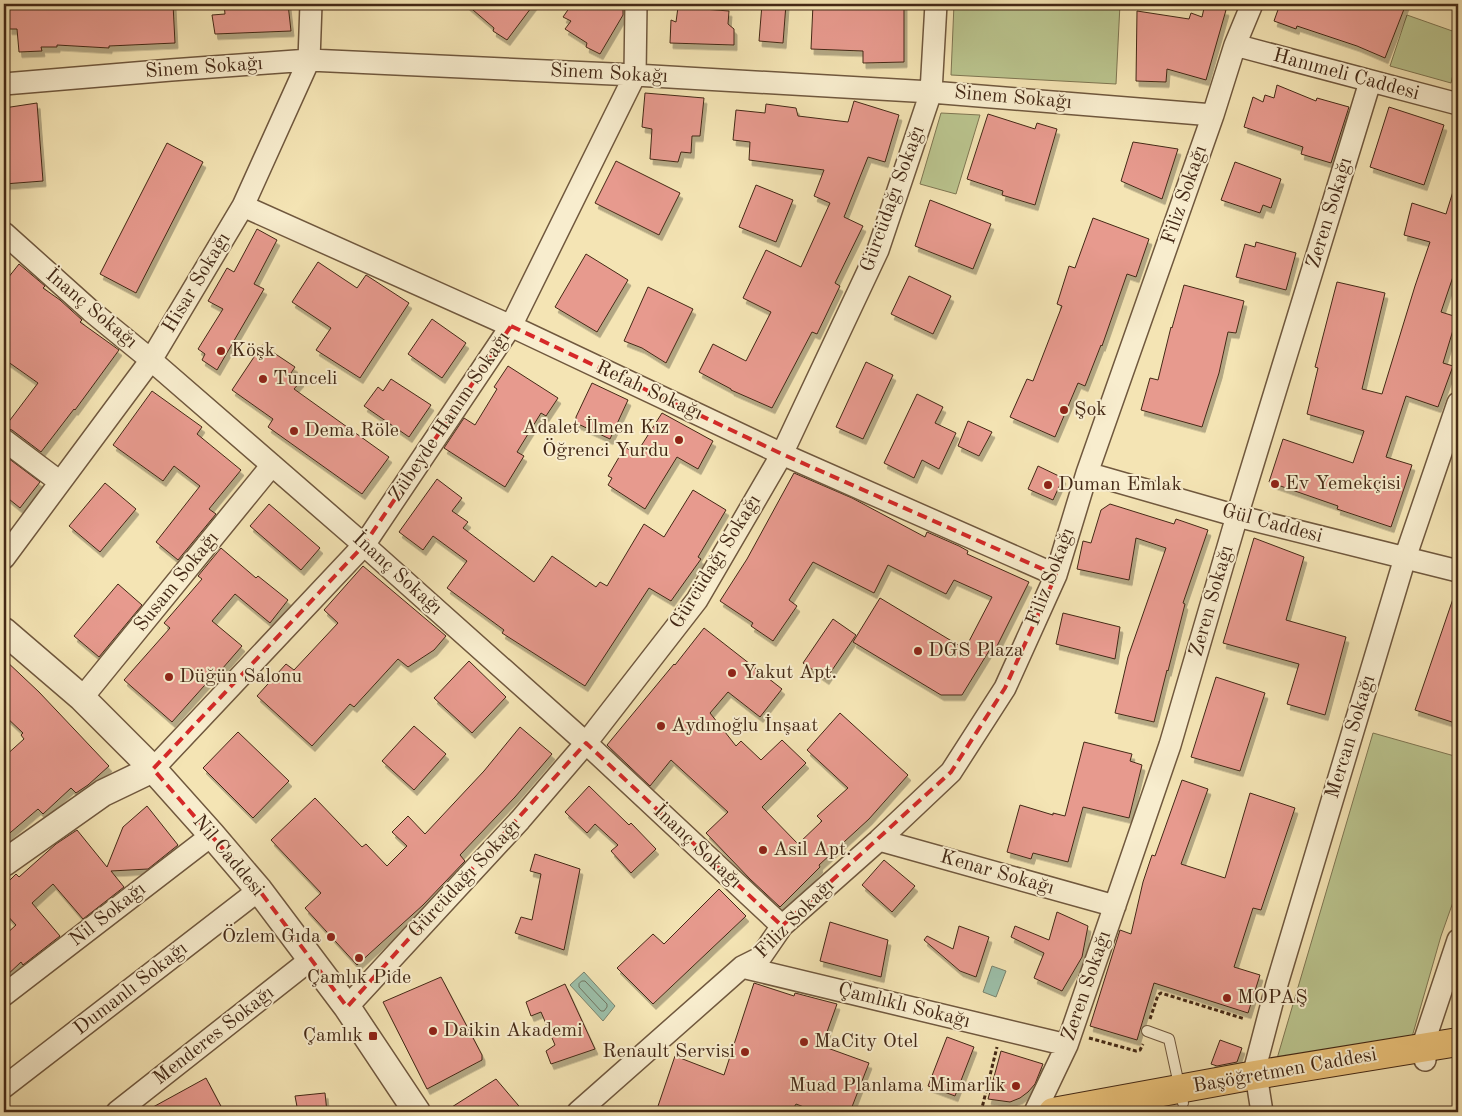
<svg xmlns="http://www.w3.org/2000/svg" width="1462" height="1116" font-family="'Old Standard TT',serif">
<defs>
<filter id="shadow"><feDropShadow dx="3" dy="5.5" stdDeviation="0" flood-color="#0004"/></filter>
</defs>
<rect width="100%" height="100%" fill="#f4e4b4"/>
<filter id="stains"><feTurbulence type="fractalNoise" baseFrequency=".004" numOctaves="4"/><feColorMatrix values="0 0 0 0 .2 0 0 0 0 .09 0 0 0 0 .02 0 0 0 .5 -.17"/></filter>
<radialGradient id="worn" r=".72"><stop offset=".6" stop-color="#630" stop-opacity="0"/><stop offset="1" stop-color="#630" stop-opacity=".3"/></radialGradient>
<path fill="#bac48e" stroke="#7f7652" d="M954 4H1120L1116 84 951 75Z
M1407 15 1458 33V53L1451 83 1390 66Z
M941 113 980 115 956 194 920 184Z
M1373 733 1458 757V888L1441 936 1412 1037 1276 1062Z"/>
<path fill="#9cbfa9" stroke="#79836e" d="M992 966 1006 971 996 997 983 992Z
M584 972 615 1006 603 1021 570 985Z"/>
<g fill="none" stroke-linecap="round" stroke-linejoin="round">
<path stroke="#707460" stroke-width="1" d="M582 981H585L607 1004V1007L604 1011H601L579 987V984Z"/>
</g>
<path fill="#e79a8e" stroke="#442916" filter="url(#shadow)" d="M18 4H173L175 43 109 46V48L57 45V47H41L42 51 19 52 17 29H9V9L19 8Z
M224 4H288L291 31 215 34 212 15 225 14Z
M466 4H534L507 40 493 31 494 28Z
M572 4H619L623 6V15L600 54 586 47 587 43 565 29 571 21 563 17Z
M762 4H786L783 43 759 41Z
M813 4H904V62L863 63V51L811 49Z
M1205 4 1226 10 1206 80 1167 69 1166 82 1136 81 1137 11 1189 19 1191 13 1202 17Z
M1280 4H1406L1385 58 1357 46 1297 26 1296 29 1274 21Z
M678 7 729 11 728 24 734 29V45L670 43 671 20 676 22Z
M1277 85 1316 101 1317 98 1349 107 1331 163 1301 154 1303 147 1244 127 1253 97 1263 102 1265 95 1274 98Z
M645 93 704 98 700 136H692L691 153 681 152 678 162 650 159 652 129 642 127Z
M854 101 899 115 885 162 868 157 844 217 863 226 835 283 840 286 817 334 812 332 772 408 731 390V389L699 372 713 344 746 361 771 312 743 298 766 250 801 267 830 203 814 196 824 170 749 160 750 142 733 140 736 110 765 113 766 104 796 108 798 116 848 122Z
M37 103 43 181 4 184V108Z
M1389 107 1444 125 1424 185 1370 167Z
M988 114 1035 129 1037 123 1057 129 1035 205 1002 195 1003 191 967 179Z
M1133 142 1178 149 1162 199 1121 181Z
M167 143 203 162 136 293 100 274Z
M616 161 680 193 659 235 595 203Z
M1235 162 1281 179 1271 208 1263 205 1260 213 1221 200Z
M756 185 793 200 776 242 739 227Z
M1455 185H1458V262L1441 312 1457 317 1443 363 1453 366 1438 407 1406 396 1386 457 1412 465 1391 527 1337 509 1338 506 1269 482 1283 439 1353 463 1364 431 1307 414 1318 368 1315 367 1337 282 1385 293 1362 389 1382 394 1415 286 1430 242 1404 235 1412 203 1446 214Z
M930 200 991 224 973 269 915 246Z
M1093 218 1149 239 1136 277 1127 274 1102 346 1101 345 1085 386 1078 383 1055 437 1010 417 1027 379 1033 381 1062 306 1057 304 1069 266 1075 268Z
M257 229 277 240 254 284 264 289 217 370 202 360 205 354 198 349 223 309 208 301 227 268 234 272Z
M1256 242 1296 253 1286 290 1236 277 1245 244 1255 247Z
M586 254 628 280 597 332 555 307Z
M318 262 357 288 366 275 409 303 360 378 316 350 331 328 292 302Z
M19 264 45 286 43 288 60 300 82 320 80 322 119 350 75 410 74 409 41 452 12 430 4 428 38 383 4 359V283Z
M909 276 951 296 933 334 891 314Z
M1184 285 1244 301 1236 333 1228 332 1219 373 1202 427 1141 410 1150 378 1158 380 1171 327 1172 328Z
M648 287 693 309 666 363 642 348 624 341Z
M432 319 466 343 442 378 408 354Z
M262 345 295 367 291 373 301 381 294 389 389 457 362 494 268 427 273 419 232 390Z
M866 362 893 375 863 439 836 427Z
M508 366 558 398 546 416 541 413 517 452 524 456 505 487 444 448 464 418 475 425 497 389 494 387Z
M391 379 431 405 409 437 364 406 378 387 383 391Z
M592 383 628 400 610 439 576 423V417Z
M152 391 202 427 197 434 241 470 209 509 216 514 178 560 156 542 200 486 174 466 163 481 113 445Z
M917 394 943 407 935 423 956 433 939 469 922 460 914 478 884 463Z
M662 413 713 441 698 469 677 457 645 509 608 485 612 478 608 476 625 447 636 454Z
M968 421 992 432 979 456 958 446Z
M4 455 40 482 20 508 4 495Z
M1038 466 1063 478 1053 500 1028 489Z
M794 473 852 498 925 537 927 532 959 546 968 551 967 554 1029 582 996 648 992 646 962 695H941L853 642 880 598 965 649 992 597 954 580 946 594 888 565 874 593 813 562 789 600 797 606 773 641 751 626 753 623 720 601 747 559Z
M437 479 462 498 452 511 468 522 463 528 534 582 552 556 596 587 600 582 607 586 644 524 664 537 693 490 726 510 698 557 701 559 671 601 649 588 585 686 502 633 504 630 447 588 467 561 433 536 423 550 399 532Z
M105 483 136 509 100 552 69 526Z
M269 504 320 548 301 570 250 526Z
M1110 504 1174 524 1176 519 1208 530 1183 603 1185 604 1168 671 1167 670 1154 722 1115 713 1128 657 1166 548 1136 538 1129 580 1077 569 1083 541 1091 543 1101 510Z
M1254 538 1304 557 1286 620 1346 637 1325 715 1287 704 1299 664 1223 643Z
M221 548 256 578 258 576 288 600 270 623 235 594 212 621 242 646 222 669 220 668 172 722 124 680 170 628 164 623 202 579 198 576Z
M363 566 446 636 434 650 408 667 398 659 354 707 350 704 312 746 257 696 286 664 294 670 338 623 324 610Z
M118 584 142 605 99 657 74 636Z
M1456 590 1458 591V724L1415 710Z
M1063 613 1120 627 1115 659 1056 644Z
M833 619 856 635 826 679 803 663Z
M704 628 782 689 760 717 728 692 710 713 736 746 741 741 761 760 782 740 806 763 762 807 798 844 822 821 817 816 848 788 807 750 840 713 908 775 869 819 819 865 820 867 780 907 750 879 706 833 728 812 671 760 650 786 607 745 674 664 675 665Z
M4 659 39 692 109 766 88 785 76 793 71 788 43 814 38 809 4 838V757L24 739 21 735 23 733 4 715Z
M469 661 506 697 472 733 434 698Z
M1216 677 1265 693 1240 771 1191 757Z
M414 726 446 754 414 790 382 761Z
M520 727 552 754 515 797 460 855 465 861 423 905 357 965 305 908 321 893 271 840 315 798 362 847 366 844 387 866 407 846 392 832 408 816 425 834 484 771Z
M238 732 289 781 253 818 203 768Z
M1084 742 1132 754 1130 761 1142 765 1129 818 1083 807 1068 862 1033 853 1031 859 1007 852 1020 805 1053 815V813L1065 816Z
M1182 780 1208 789 1181 864 1225 878 1250 793 1295 808 1261 910 1253 908 1234 967 1260 975 1248 1013 1154 983 1137 1040 1090 1026 1120 930 1131 934 1143 882 1152 855 1155 856Z
M589 786 629 825 631 823 656 849 631 873 611 851 618 845 595 824 587 833 565 812Z
M147 806 178 845 148 869 111 871 124 887 83 919 53 884 32 903 60 936 23 965 21 962 4 978V936L16 925 4 912V886L16 874 19 877 56 844 77 830 107 867 123 827Z
M535 854 580 869 564 950 515 933 521 917 532 920 541 874 530 871Z
M884 860 915 886 892 912 862 885Z
M719 889 746 916 653 1004 617 968 653 934 664 944Z
M1057 912 1088 926 1082 957 1062 991 1034 978 1044 953 1011 937 1015 926 1049 940Z
M830 922 888 940 881 977 820 961Z
M959 926 989 937 976 977 960 971 924 940 927 936 953 949Z
M441 977 482 1055V1060L427 1089 383 1002Z
M754 983 794 996 795 993 837 1004 822 1046 869 1063 850 1112H817L796 1104 791 1112H656L675 1056 724 1075Z
M565 984 595 1049 551 1064 546 1051 555 1045 541 1012 531 1016 526 1002Z
M947 1037 974 1047 955 1096 928 1086Z
M1220 1040 1242 1048 1237 1062 1217 1066 1211 1064Z
M1001 1051 1043 1064 1035 1084 1028 1092 1020 1098 1010 1102 988 1099Z
M206 1078 224 1112H144Z
M496 1079 524 1112H444Z
M325 1093 327 1112H298L295 1096Z"/>
<g fill="none" stroke-linecap="round" stroke-linejoin="round">
<defs>
<path id="service" d="M1147 1031 1169 1039 1183 1103"/>
<path id="minor" d="M1235 45 1458 104
M4 84 171 70 309 60 635 75 931 92 1213 115
M243 206 511 326 782 454 1056 575
M4 233 91 311 151 360 364 545 586 743 782 926
M4 440 60 482
M1087 473 1237 516 1458 571
M4 558 151 360 243 206 309 60 311 4
M82 698 272 465
M153 769 364 545 511 326 635 75 636 4
M879 840 1115 906
M742 967 1067 1045
M4 995 212 835
M347 1007 520 820 586 743 697 600 782 454 878 250 931 92 936 4
M1425 1060 1422 1048 1458 940
M4 1087 259 890
M117 1112 310 960
M578 1112 742 967 760 958 782 926 879 840 951 772 1005 688 1056 575 1087 473 1213 115 1235 45 1252 4
M1035 1112 1067 1045 1170 745 1237 516 1370 82
M1262 1112 1255 1068 1277 984 1405 558 1458 403"/>
<path id="tertiary" d="M4 631 82 698 153 769 212 835 259 890 347 1007 417 1112
M4 863 103 793 153 769"/>
<path id="primary" d="M1053 1112 1255 1075 1458 1042"/>
</defs>
<use href="#service" stroke="#70583e" stroke-width="12"/>
<use href="#minor" stroke="#70583e" stroke-width="24"/>
<use href="#tertiary" stroke="#70583e" stroke-width="29"/>
<use href="#primary" stroke="#442916" stroke-width="30"/>
<path stroke="#442916" stroke-width="3" stroke-dasharray="4 2.5" stroke-linecap="butt" d="M1150 1019 1158 995 1161 993 1245 1019
M1089 1038 1136 1051 1140 1050 1143 1044
M981 1112 997 1047"/>
<use href="#service" stroke="#f8edce" stroke-width="10"/>
<use href="#minor" stroke="#f8edce" stroke-width="21"/>
<use href="#tertiary" stroke="#f8edce" stroke-width="26"/>
<use href="#primary" stroke="#eac27a" stroke-width="28"/>
</g>
<path fill="none" stroke="#d62828" stroke-width="4" stroke-dasharray="10 6" stroke-linejoin="round" d="M511 326 782 454 1056 575 1005 688 951 772 782 926 586 743 347 1007 259 890 153 769 364 545Z"/>
<g fill="#8f2418" stroke="#f8edce" stroke-width="2">
<circle cx="221" cy="351" r="5"/>
<circle cx="263" cy="379" r="5"/>
<circle cx="1064" cy="410" r="5"/>
<circle cx="294" cy="431" r="5"/>
<circle cx="679" cy="440" r="5"/>
<circle cx="1275" cy="484" r="5"/>
<circle cx="1048" cy="485" r="5"/>
<circle cx="918" cy="651" r="5"/>
<circle cx="732" cy="673" r="5"/>
<circle cx="169" cy="677" r="5"/>
<circle cx="661" cy="726" r="5"/>
<circle cx="763" cy="850" r="5"/>
<circle cx="331" cy="937" r="5"/>
<circle cx="359" cy="958" r="5"/>
<circle cx="1227" cy="998" r="5"/>
<circle cx="433" cy="1031" r="5"/>
<rect x="368" y="1031" width="10" height="10" rx="2.5"/>
<circle cx="804" cy="1042" r="5"/>
<circle cx="745" cy="1052" r="5"/>
<circle cx="1016" cy="1086" r="5"/>
</g>
<g text-anchor="middle" dominant-baseline="central" stroke-width="4" stroke-linejoin="round" paint-order="stroke">
<g font-size="20" fill="#442916" stroke="#f8edce">
<text transform="translate(204 68) rotate(-4)">Sinem Sokağı</text>
<text transform="translate(609 74) rotate(3)">Sinem Sokağı</text>
<text transform="translate(1346 75) rotate(15)">Hanımeli Caddesi</text>
<text transform="translate(1013 98) rotate(5)">Sinem Sokağı</text>
<text transform="translate(1185 195) rotate(-71)">Filiz Sokağı</text>
<text transform="translate(893 199) rotate(-70)">Gürcüdağı Sokağı</text>
<text transform="translate(1330 213) rotate(-73)">Zeren Sokağı</text>
<text transform="translate(197 283) rotate(-59)">Hisar Sokağı</text>
<text transform="translate(91 309) rotate(40)">İnanç Sokağı</text>
<text transform="translate(649 391) rotate(25)">Refah Sokağı</text>
<text transform="translate(450 417) rotate(-56)">Zübeyde Hanım Sokağı</text>
<text transform="translate(1272 524) rotate(15)">Gül Caddesi</text>
<text transform="translate(716 562) rotate(-58)">Gürcüdağı Sokağı</text>
<text transform="translate(397 574) rotate(42)">İnanç Sokağı</text>
<text transform="translate(1051 577) rotate(-69)">Filiz Sokağı</text>
<text transform="translate(177 582) rotate(-51)">Susam Sokağı</text>
<text transform="translate(1212 601) rotate(-74)">Zeren Sokağı</text>
<text transform="translate(1351 737) rotate(-73)">Mercan Sokağı</text>
<text transform="translate(697 847) rotate(43)">İnanç Sokağı</text>
<text transform="translate(228 856) rotate(50)">Nil Caddesi</text>
<text transform="translate(997 873) rotate(16)">Kenar Sokağı</text>
<text transform="translate(465 879) rotate(-47)">Gürcüdağı Sokağı</text>
<text transform="translate(108 915) rotate(-38)">Nil Sokağı</text>
<text transform="translate(795 919) rotate(-45)">Filiz Sokağı</text>
<text transform="translate(1087 986) rotate(-71)">Zeren Sokağı</text>
<text transform="translate(131 989) rotate(-38)">Dumanlı Sokağı</text>
<text transform="translate(904 1006) rotate(14)">Çamlıklı Sokağı</text>
<text transform="translate(214 1036) rotate(-38)">Menderes Sokağı</text>
<text transform="translate(1285 1071) rotate(-10)">Başöğretmen Caddesi</text>
</g>
<g font-size="20" fill="#442916" stroke="#f8edce" text-anchor="start">
<text x="231" y="351">Köşk</text>
<text x="273" y="379">Tunceli</text>
<text x="1074" y="410">Şok</text>
<text x="669" y="428" text-anchor="end">Adalet İlmen Kız<tspan x="669" dy="23">Öğrenci Yurdu</tspan></text>
<text x="304" y="431">Dema Röle</text>
<text x="1285" y="484">Ev Yemekçisi</text>
<text x="1058" y="485">Duman Emlak</text>
<text x="928" y="651">DGS Plaza</text>
<text x="742" y="673">Yakut Apt.</text>
<text x="179" y="677">Düğün Salonu</text>
<text x="671" y="726">Aydınoğlu İnşaat</text>
<text x="773" y="850">Asil Apt.</text>
<text x="321" y="937" text-anchor="end">Özlem Gıda</text>
<text x="359" y="978" text-anchor="middle">Çamlık Pide</text>
<text x="1237" y="998">MOPAŞ</text>
<text x="443" y="1031">Daikin Akademi</text>
<text x="363" y="1036" text-anchor="end">Çamlık</text>
<text x="814" y="1042">MaCity Otel</text>
<text x="735" y="1052" text-anchor="end">Renault Servisi</text>
<text x="1006" y="1086" text-anchor="end">Muad Planlama Mimarlık</text>
</g>
</g>
<rect width="1462" height="1116" fill="none" stroke="#f4e4b4" stroke-width="20"/>
<rect x="5" y="5" width="1452" height="1106" fill="none" stroke="#442916" stroke-width="2.5"/>
<rect x="10" y="10" width="1442" height="1096" fill="none" stroke="#442916"/>
<rect width="100%" height="100%" filter="url(#stains)"/>
<rect width="100%" height="100%" fill="url(#worn)"/>
</svg>
